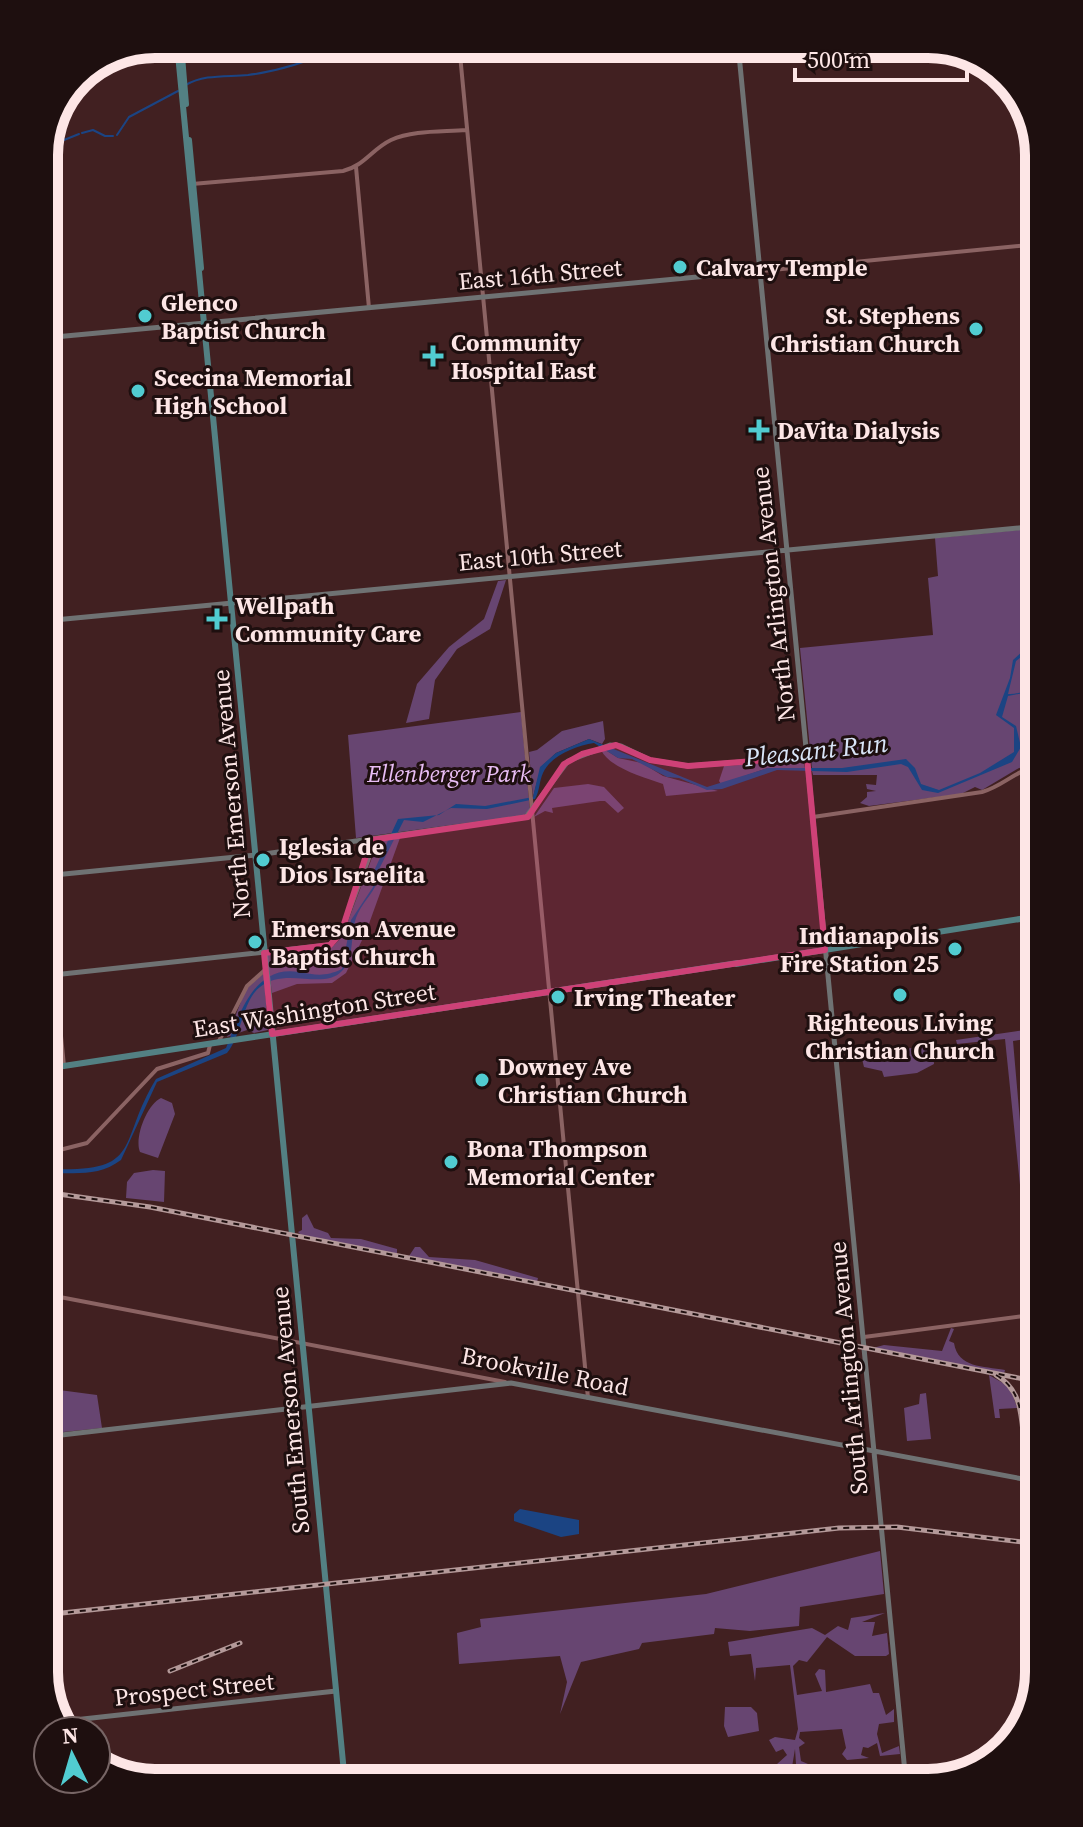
<svg xmlns="http://www.w3.org/2000/svg" width="1083" height="1827" font-family="'Source Serif 4',serif">
<rect width="100%" height="100%" fill="#412021"/>
<path fill="#674571" d="M1039 528V753L1035 757 1039 766 1019 768 982 790 975 787 961 794 869 806 860 803 867 797V792L876 791 867 789 866 784 876 785 877 775H813L812 771 844 768 812 769 800 648 933 635 928 578 938 576 935 538Z
M506 580 490 629 457 649 435 680 429 719 406 723 417 684 449 647 484 619 498 581Z
M521 712 530 810 524 815 356 838 348 735Z
M603 721 605 739 602 744 589 739 556 753 541 767 533 797 529 752 537 750 562 731Z
M604 749 618 758 642 763 663 776 718 791 666 796 663 784C643 777 610 768 601 750Z
M803 761 805 768H768L721 784 719 781 724 766Z
M588 784 604 787 624 808 618 813 605 801H600L552 808 553 813 545 811 534 817 554 788Z
M400 838 366 932 346 973 332 983 297 984 272 993 267 955 334 945 342 937 378 842Z
M264 973 268 1030 254 1033 247 1030 227 1037 246 989Z
M1039 1028V1037L1013 1041 1021 1133 1039 1134V1229L1030 1231 1033 1312 1024 1197 1020 1185 1005 1039 957 1044 956 1040Z
M933 1044 934 1064 917 1073 884 1077 882 1071 864 1067 862 1059 840 1061Z
M161 1098 172 1103 175 1114 158 1158 140 1152C134 1138 147 1104 161 1098Z
M153 1170 165 1171 164 1202 126 1198 127 1182 134 1173Z
M307 1214 314 1228 328 1233 331 1238 361 1239 397 1249V1254L302 1236 298 1232 302 1230V1218Z
M415 1247H420L429 1257 475 1260 538 1278 537 1282 409 1256Z
M951 1328 954 1329 949 1341 954 1343C958 1368 983 1366 1005 1370L1004 1374 873 1348 884 1345 942 1351Z
M989 1375 1010 1387 1020 1416 1017 1408 999 1409 1000 1418H995Z
M44 1388 97 1395 102 1428 44 1434Z
M926 1393 931 1439 907 1441 904 1408 919 1404 920 1394Z
M880 1551 884 1594 800 1607 799 1626 750 1631 715 1628 714 1634 642 1643 639 1649 581 1662 560 1714 567 1682 560 1656 459 1664 457 1633 481 1627 480 1619 706 1594Z
M885 1613 862 1622H875L872 1636 887 1633 889 1654 886 1656H855L827 1637 807 1662 799 1660 793 1666 797 1695 822 1691 815 1674 819 1669 825 1670 826 1692 870 1684 873 1693H879L886 1715 894 1709V1722L879 1724 877 1734 882 1753 899 1746 900 1754 880 1756 877 1743 868 1748 863 1747 861 1755 869 1758 847 1760 842 1754 846 1748 842 1729 800 1732 799 1738 805 1743 799 1747 801 1761 808 1764H796L795 1749 792 1767 777 1764 787 1755 783 1749 776 1752 769 1740 775 1737 795 1740 798 1729 790 1665 756 1668 755 1681 751 1654 730 1656 728 1642 812 1628 825 1635 838 1626 848 1630 851 1618Z
M725 1707H751L757 1713 759 1731 728 1737 724 1726Z"/>
<path fill="#1b4483" d="M1023 651 1039 656 1025 654 1016 661 1008 694C1018 695 1029 688 1039 690L1008 696 1002 717 1016 726 1021 747 1012 762 938 793 922 790 908 767 901 764 847 772 777 770 722 789 707 790 679 778 667 777 632 759 618 758 594 743C576 746 551 755 543 773 539 782 540 790 535 799L487 809 451 808 423 822 404 820 376 875 378 881C372 895 361 904 356 918 350 935 355 958 342 971 323 991 286 966 260 987 242 1001 242 1035 227 1053L157 1082 121 1160C97 1178 72 1172 44 1173L47 1169C145 1173 116 1145 156 1079L226 1048C239 1015 254 964 299 972 316 975 325 977 342 969L351 920 373 887V873L398 819 439 815 456 804 485 806 533 797 540 767 556 753 589 739 707 787 768 768H842L906 759 915 768 921 784 939 790 980 773 1014 752V728L996 715 1010 678 1013 660Z
M520 1509 579 1520V1534L561 1537 514 1521V1514Z"/>
<g fill="none" stroke-linecap="round" stroke-linejoin="round">
<path stroke="#1b4483" stroke-width="2" d="M186 85C204 74 227 77 248 75 272 72 319 61 336 44
M82 133 93 130 105 136H113
M117 135 129 117 178 91
M44 148 79 134"/>
<path stroke="#8b6363" stroke-width="4" d="M459 44 588 1398
M356 167 369 308
M192 184 343 171C364 166 372 149 391 140 413 130 442 132 466 130
M761 271 1039 244
M813 817 982 792C1004 786 1016 769 1039 767
M45 876 64 1066
M218 1043 247 986 266 969
M44 1154 87 1143 157 1069 208 1053 210 1045
M44 1294 505 1382
M864 1337 1039 1314"/>
<path stroke="#6f7273" stroke-width="5" d="M738 44 906 1783
M151 46 170 44
M44 338 761 271
M44 621 1039 526
M44 876 257 855 526 817 568 761 610 745 621 746 650 760 688 766 807 757
M44 976 329 945 340 935 372 849 371 840
M44 1437 511 1383 1039 1482
M56 1722 336 1691"/>
<path stroke="#538083" stroke-width="6" d="M177 44 345 1783
M181 44 186 104
M189 140 201 268
M736 964 1039 916
M44 1069 738 963"/>
<defs>
<path id="rail" d="M44 1192 150 1207 1039 1382
M996 1375C1022 1390 1021 1415 1024 1442
M44 1615 839 1528 897 1527 1039 1544
M170 1671 240 1643"/>
</defs>
<use href="#rail" stroke="#b49999" stroke-width="5"/>
<use href="#rail" stroke="#1e0f0f" stroke-width="2" stroke-dasharray="6" stroke-linecap="butt"/>
</g>
<path fill="#ce4177" fill-opacity="0.2" stroke="#ce4177" stroke-width="6" stroke-linejoin="round" d="M616 745 650 760 688 766 807 757 825 950 272 1034 264 953 330 945 341 933 371 840 528 817 564 764 582 754Z"/>
<g fill="#51ccd1" stroke="#1e0f0f" stroke-width="3">
<circle cx="680" cy="267" r="8"/>
<circle cx="145" cy="316" r="8"/>
<circle cx="976" cy="329" r="8"/>
<path d="M429 344h8v8h8v8h-8v8h-8v-8h-8v-8h8z"/>
<circle cx="138" cy="391" r="8"/>
<path d="M755 418h8v8h8v8h-8v8h-8v-8h-8v-8h8z"/>
<path d="M213 607h8v8h8v8h-8v8h-8v-8h-8v-8h8z"/>
<circle cx="263" cy="860" r="8"/>
<circle cx="255" cy="942" r="8"/>
<circle cx="955" cy="949" r="8"/>
<circle cx="900" cy="995" r="8"/>
<circle cx="558" cy="997" r="8"/>
<circle cx="482" cy="1080" r="8"/>
<circle cx="451" cy="1162" r="8"/>
</g>
<g text-anchor="middle" dominant-baseline="central" stroke-width="6" stroke-linejoin="round" paint-order="stroke">
<g font-size="24" font-weight="bold" fill="#fde6e6" stroke="#1e0f0f" text-anchor="start">
<text x="696" y="267">Calvary Temple</text>
<text x="161" y="302">Glenco<tspan x="161" dy="28">Baptist Church</tspan></text>
<text x="960" y="315" text-anchor="end">St. Stephens<tspan x="960" dy="28">Christian Church</tspan></text>
<text x="451" y="342">Community<tspan x="451" dy="28">Hospital East</tspan></text>
<text x="154" y="377">Scecina Memorial<tspan x="154" dy="28">High School</tspan></text>
<text x="777" y="430">DaVita Dialysis</text>
<text x="235" y="605">Wellpath<tspan x="235" dy="28">Community Care</tspan></text>
<text x="279" y="846">Iglesia de<tspan x="279" dy="28">Dios Israelita</tspan></text>
<text x="271" y="928">Emerson Avenue<tspan x="271" dy="28">Baptist Church</tspan></text>
<text x="939" y="935" text-anchor="end">Indianapolis<tspan x="939" dy="28">Fire Station 25</tspan></text>
<text x="574" y="997">Irving Theater</text>
<text x="900" y="1022" text-anchor="middle">Righteous Living<tspan x="900" dy="28">Christian Church</tspan></text>
<text x="498" y="1066">Downey Ave<tspan x="498" dy="28">Christian Church</tspan></text>
<text x="467" y="1148">Bona Thompson<tspan x="467" dy="28">Memorial Center</tspan></text>
</g>
<g font-size="24" fill="#fde6e6" stroke="#1e0f0f">
<text transform="translate(540 274) rotate(-5)">East 16th Street</text>
<text transform="translate(540 555) rotate(-5)">East 10th Street</text>
<text transform="translate(773 594) rotate(-96)">North Arlington Avenue</text>
<text transform="translate(231 794) rotate(-95)">North Emerson Avenue</text>
<text transform="translate(314 1010) rotate(-9)">East Washington Street</text>
<text transform="translate(848 1368) rotate(-95)">South Arlington Avenue</text>
<text transform="translate(545 1371) rotate(11)">Brookville Road</text>
<text transform="translate(290 1410) rotate(-95)">South Emerson Avenue</text>
<text transform="translate(194 1689) rotate(-6)">Prospect Street</text>
</g>
<g font-size="24" font-style="italic" fill="#e8bdf4" stroke="#1e0f0f">
<text x="449" y="773">Ellenberger Park</text>
</g>
<g font-size="26" font-style="italic" fill="#d9e5f8" stroke="#1e0f0f">
<text transform="translate(816 750) rotate(-6)">Pleasant Run</text>
</g>
</g>
<path d="M0 0H1083V1827H0ZM155 58H928A97 97 0 0 1 1025 155V1672A97 97 0 0 1 928 1769H155A97 97 0 0 1 58 1672V155A97 97 0 0 1 155 58Z" fill="#1e0f0f" fill-rule="evenodd"/>
<path fill="none" stroke="#fde6e6" stroke-width="10" d="M155 58H928A97 97 0 0 1 1025 155V1672A97 97 0 0 1 928 1769H155A97 97 0 0 1 58 1672V155A97 97 0 0 1 155 58Z"/>
<g transform="translate(72 1755) rotate(355)"><circle r="38" fill="#1e0f0f" stroke="#776565" stroke-width="2"/>
<path d="M0-6L14 30L0 20L-14 30Z" fill="#51ccd1"/>
<text y="-12" font-size="22" font-weight="bold" text-anchor="middle" fill="#fde6e6">N</text>
</g>
<path d="M795 68v12h172v-12" fill="none" stroke="#fde6e6" stroke-width="4"/>
<text x="807" y="68" font-size="24" fill="#fde6e6" stroke="#1e0f0f" stroke-width="6" paint-order="stroke">500 m</text>
</svg>
